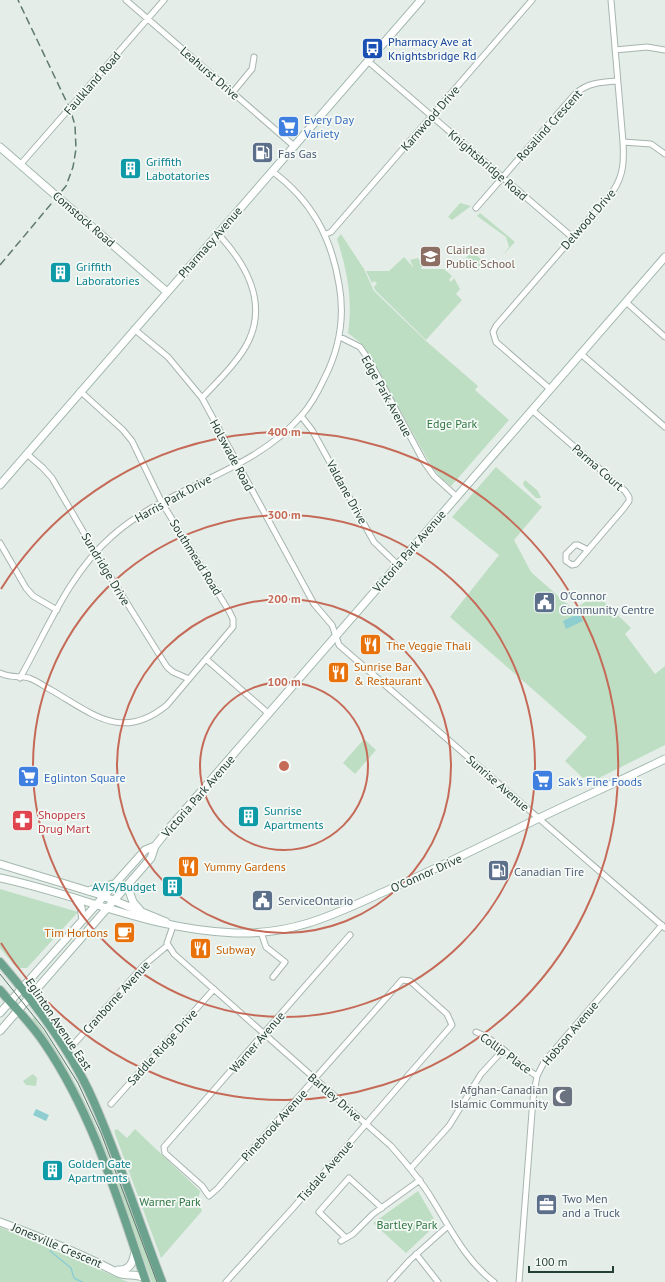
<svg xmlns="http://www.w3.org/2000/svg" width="665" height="1282" font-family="'PT Sans',sans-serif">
<rect width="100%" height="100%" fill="#e4ede8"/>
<path fill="#bedec3" d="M460 203 471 206 452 220 448 217Z
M480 213 515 242 502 256 509 247 506 237 477 216Z
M341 234 364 269 374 291 426 341 478 386 475 390 509 420 451 486 442 479 432 467 367 352 362 344 348 333C353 300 347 270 337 239Z
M472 251 484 262 478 270 465 259Z
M404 257 414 268 410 260 418 258 423 265 421 269H444L452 276 449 280 451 282 454 278 460 289 456 294 462 300 426 340 375 290 374 287 377 283 374 281 372 283 366 271H389Z
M496 467 542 507 514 540 531 572 574 610 596 594 631 628 625 634 655 674 665 666V745L591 782 585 777 583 778 565 761 587 737 450 617 499 555 452 517Z
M525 480 538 491 541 498H536L524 486 523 483Z
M364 739 376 750 355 774 343 763Z
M0 889 78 912 27 968H17L0 948Z
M34 1017C69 1066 95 1117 115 1174H117L158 1282H152L87 1111 58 1057 32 1019Z
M33 1074 37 1078 36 1086 26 1085 23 1081Z
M117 1129 127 1138 135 1129 200 1191 198 1200 202 1211 161 1258 114 1131Z
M418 1191 437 1224 406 1253 373 1223Z
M0 1227 128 1282H0Z"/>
<path fill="#8eced1" d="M579 613 583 621 566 629 563 621Z
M36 1109 49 1115 46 1121 33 1115Z"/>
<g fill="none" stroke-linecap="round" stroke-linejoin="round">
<path stroke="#8eced1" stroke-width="1.5" d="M50 1251 71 1268 74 1278 82 1282"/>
<defs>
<path id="street" d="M126 0 294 146
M615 50 647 47 665 50
M369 62 572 237
M233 92 252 69 254 57
M623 142 651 144 665 154
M20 165 164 0
M476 208 575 94C587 83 601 82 617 81
M326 234 331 232 532 0
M626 302 665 337
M134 329 168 357 202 398 314 604 332 625 339 645 665 928
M340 337 360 347 369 360 424 462 434 476 456 496
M581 354 665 427
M550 389 496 342 493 332 496 326 613 191C624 175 624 160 623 142L611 0
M202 398C217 382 240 360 249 340 267 301 245 263 219 235
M532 410 625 491 629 497V501L624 508 576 564 572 565 566 561V554L575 545H578L588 550
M301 416 312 430 374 542 397 564
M27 454 43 468 52 478 95 552 167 667 173 672 189 679
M0 543 26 588 33 596 57 610
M206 659 269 714
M0 673C13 679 19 675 29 678 37 681 44 686 51 690 93 714 122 742 167 705L233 627V619L229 611 162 503 132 441 123 430 80 391
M20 678C47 630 69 574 111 537 167 486 251 474 301 416 311 405 318 392 324 379 340 348 345 317 339 284 331 236 311 200 272 171
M173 926 167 943 174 954 391 1146C406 1163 420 1179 432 1199 451 1229 465 1260 494 1282
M261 932 266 947 285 962 273 977
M476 1032C499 1041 515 1063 537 1076
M66 1050 74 1044 144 965 168 945
M111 1104 214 989
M411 1168 449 1126 481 1074 503 1050
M346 1238 319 1212 349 1178 382 1208
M341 1241 353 1234 373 1214 420 1180
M416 1254 438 1282
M226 1282 293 1208 452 1025 447 1014 410 981 402 980 218 1188 209 1196 202 1186 165 1153 164 1147 350 935
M390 1282 410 1260 448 1226
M519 1282 533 1099 537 1076 544 1062 662 925"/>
<path id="secondary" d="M0 147 167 292
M0 485 421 0
M0 864 98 894 166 922
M0 878C81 895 150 930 235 933 295 935 335 914 388 890 436 869 482 846 529 823 574 801 620 781 665 759
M127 885 133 902 140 910
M91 890 99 889 113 884
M76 899 81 907 83 920
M0 1013 145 850 155 846
M0 1031 151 858 155 846 171 826 665 257
M0 1222C40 1237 80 1253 118 1273 126 1277 136 1273 144 1278
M118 1270C130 1271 133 1262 135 1252"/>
<path id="primary" d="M0 962C36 1004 71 1050 93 1100 119 1159 139 1222 162 1282
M0 990C15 1008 32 1024 45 1044 94 1116 118 1201 146 1282"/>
</defs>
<use href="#street" stroke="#a7b5af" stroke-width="7"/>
<use href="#secondary" stroke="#a3b9af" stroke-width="9"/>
<use href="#primary" stroke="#c2c9c6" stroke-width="10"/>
<use href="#street" stroke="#fff" stroke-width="5"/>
<use href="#secondary" stroke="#fff" stroke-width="7"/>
<use href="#primary" stroke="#6aa28d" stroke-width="8"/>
<path stroke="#5f7a70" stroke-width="1" d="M0 974 44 1029 78 1083 101 1133 157 1282"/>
<path stroke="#5f7a70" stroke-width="1.5" stroke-dasharray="8 4" stroke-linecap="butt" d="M0 265 66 186 73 167 76 149 75 125 70 109 18 0"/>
</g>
<g fill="none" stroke="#c66a58" stroke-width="2">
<circle cx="284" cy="766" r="84"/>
<circle cx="284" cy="766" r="167"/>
<circle cx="284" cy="766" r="251"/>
<path d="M1 589A334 334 0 1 1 1 943"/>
</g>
<defs>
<symbol id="bus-square" viewBox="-11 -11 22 22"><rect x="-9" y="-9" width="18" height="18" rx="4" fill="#1a4fb4" stroke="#f5faf7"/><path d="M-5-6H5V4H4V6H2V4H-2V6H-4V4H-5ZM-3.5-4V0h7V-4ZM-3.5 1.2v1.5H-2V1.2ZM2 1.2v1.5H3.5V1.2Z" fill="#fff"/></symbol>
<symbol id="supermarket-square" viewBox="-11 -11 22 22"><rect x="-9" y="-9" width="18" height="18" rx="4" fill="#3f7fe0" stroke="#f5faf7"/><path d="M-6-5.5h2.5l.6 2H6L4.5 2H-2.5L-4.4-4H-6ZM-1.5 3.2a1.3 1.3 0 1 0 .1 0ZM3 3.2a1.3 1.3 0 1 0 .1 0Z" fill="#fff"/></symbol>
<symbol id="fuel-square" viewBox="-11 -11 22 22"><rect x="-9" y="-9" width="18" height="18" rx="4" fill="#5c6f8a" stroke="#f5faf7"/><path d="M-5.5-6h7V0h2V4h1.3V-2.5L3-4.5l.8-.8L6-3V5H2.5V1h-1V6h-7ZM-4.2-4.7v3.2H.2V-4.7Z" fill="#fff"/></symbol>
<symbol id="building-square" viewBox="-11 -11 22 22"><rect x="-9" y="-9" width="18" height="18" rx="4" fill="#0f9aa8" stroke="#f5faf7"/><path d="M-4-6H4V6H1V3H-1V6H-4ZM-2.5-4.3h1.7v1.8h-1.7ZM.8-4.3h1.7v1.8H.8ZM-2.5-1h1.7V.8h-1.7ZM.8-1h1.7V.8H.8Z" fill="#fff"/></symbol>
<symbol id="school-square" viewBox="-11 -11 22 22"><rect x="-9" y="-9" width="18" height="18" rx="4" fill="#8d6e63" stroke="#f5faf7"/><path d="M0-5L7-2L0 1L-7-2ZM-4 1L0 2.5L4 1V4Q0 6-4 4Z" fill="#fff"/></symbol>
<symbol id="civic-square" viewBox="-11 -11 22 22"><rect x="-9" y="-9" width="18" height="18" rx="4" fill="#5c6f8a" stroke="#f5faf7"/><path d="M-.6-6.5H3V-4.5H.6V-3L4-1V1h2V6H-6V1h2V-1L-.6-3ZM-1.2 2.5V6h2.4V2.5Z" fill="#fff"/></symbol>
<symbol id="restaurant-square" viewBox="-11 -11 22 22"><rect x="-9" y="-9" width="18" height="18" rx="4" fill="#e8710a" stroke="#f5faf7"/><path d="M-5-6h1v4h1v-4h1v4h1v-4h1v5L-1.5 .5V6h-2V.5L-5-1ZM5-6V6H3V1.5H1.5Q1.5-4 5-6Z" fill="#fff"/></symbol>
<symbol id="pharmacy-square" viewBox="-11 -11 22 22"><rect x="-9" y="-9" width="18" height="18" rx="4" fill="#e0444e" stroke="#f5faf7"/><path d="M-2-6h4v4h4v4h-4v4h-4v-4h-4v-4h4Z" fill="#fff"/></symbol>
<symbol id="cafe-square" viewBox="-11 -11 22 22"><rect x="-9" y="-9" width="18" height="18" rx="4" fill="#e8710a" stroke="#f5faf7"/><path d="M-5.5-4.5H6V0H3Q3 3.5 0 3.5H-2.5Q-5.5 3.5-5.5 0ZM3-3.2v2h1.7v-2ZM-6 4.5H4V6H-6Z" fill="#fff"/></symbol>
<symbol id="mosque-square" viewBox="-11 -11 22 22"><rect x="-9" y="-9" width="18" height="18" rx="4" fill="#6b7280" stroke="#f5faf7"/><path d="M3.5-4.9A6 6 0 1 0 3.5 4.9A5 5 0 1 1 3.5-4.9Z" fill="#fff"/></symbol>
<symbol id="office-square" viewBox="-11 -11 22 22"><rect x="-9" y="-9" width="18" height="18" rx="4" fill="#5c6f8a" stroke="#f5faf7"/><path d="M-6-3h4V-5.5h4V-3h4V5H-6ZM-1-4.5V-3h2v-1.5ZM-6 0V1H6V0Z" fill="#fff"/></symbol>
</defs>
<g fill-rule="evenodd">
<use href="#bus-square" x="360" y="36" width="25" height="25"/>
<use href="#supermarket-square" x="276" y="114" width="25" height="25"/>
<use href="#fuel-square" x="250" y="140" width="25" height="25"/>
<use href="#building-square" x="118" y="156" width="25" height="25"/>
<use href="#school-square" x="418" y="244" width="25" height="25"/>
<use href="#building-square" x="48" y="260" width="25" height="25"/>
<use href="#civic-square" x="532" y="590" width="25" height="25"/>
<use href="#restaurant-square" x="358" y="632" width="25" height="25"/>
<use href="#restaurant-square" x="326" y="660" width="25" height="25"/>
<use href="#supermarket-square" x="16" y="764" width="25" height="25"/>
<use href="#supermarket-square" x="530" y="768" width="25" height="25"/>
<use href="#building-square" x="236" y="804" width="25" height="25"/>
<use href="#pharmacy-square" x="10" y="808" width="25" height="25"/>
<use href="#restaurant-square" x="176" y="854" width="25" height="25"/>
<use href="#fuel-square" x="486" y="858" width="25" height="25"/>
<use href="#building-square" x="160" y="874" width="25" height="25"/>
<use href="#civic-square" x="250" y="888" width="25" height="25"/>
<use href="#cafe-square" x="112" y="920" width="25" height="25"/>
<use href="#restaurant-square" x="188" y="936" width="25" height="25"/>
<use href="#mosque-square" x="550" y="1084" width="25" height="25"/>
<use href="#building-square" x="40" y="1158" width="25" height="25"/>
<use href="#office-square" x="534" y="1192" width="25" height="25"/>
</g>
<g text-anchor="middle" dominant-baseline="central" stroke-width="3.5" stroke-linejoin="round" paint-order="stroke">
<g font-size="12" fill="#164399" stroke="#f5faf7" text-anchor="start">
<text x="388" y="41">Pharmacy Ave at<tspan x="388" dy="14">Knightsbridge Rd</tspan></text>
</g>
<g font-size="12" fill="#243f35" stroke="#f5faf7">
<text transform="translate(210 73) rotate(41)">Leahurst Drive</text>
<text transform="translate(92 83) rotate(-49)">Faulkland Road</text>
<text transform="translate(430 118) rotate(-49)">Karnwood Drive</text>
<text transform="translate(549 125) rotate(-48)">Rosalind Crescent</text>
<text transform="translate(488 165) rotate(41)">Knightsbridge Road</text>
<text transform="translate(84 219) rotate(41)">Comstock Road</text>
<text transform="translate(588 219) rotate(-49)">Delwood Drive</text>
<text transform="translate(210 242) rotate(-49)">Pharmacy Avenue</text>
<text transform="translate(387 396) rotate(61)">Edge Park Avenue</text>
<text transform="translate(232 455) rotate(62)">Holswade Road</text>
<text transform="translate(598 467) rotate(41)">Parma Court</text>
<text transform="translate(347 492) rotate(61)">Valdane Drive</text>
<text transform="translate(173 498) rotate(-29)">Harris Park Drive</text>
<text transform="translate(409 551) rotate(-49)">Victoria Park Avenue</text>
<text transform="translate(196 557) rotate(58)">Southmead Road</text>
<text transform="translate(106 569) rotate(59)">Sundridge Drive</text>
<text transform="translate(498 783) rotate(41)">Sunrise Avenue</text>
<text transform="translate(198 796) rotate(-49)">Victoria Park Avenue</text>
<text transform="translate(426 873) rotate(-24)">O'Connor Drive</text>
<text transform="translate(116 997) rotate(-48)">Cranborne Avenue</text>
<text transform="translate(59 1024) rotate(56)">Eglinton Avenue East</text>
<text transform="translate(570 1033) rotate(-50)">Hobson Avenue</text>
<text transform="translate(257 1042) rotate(-49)">Warner Avenue</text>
<text transform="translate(162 1047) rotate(-48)">Saddle Ridge Drive</text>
<text transform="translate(506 1053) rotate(36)">Collip Place</text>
<text transform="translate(335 1097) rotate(41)">Bartley Drive</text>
<text transform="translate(274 1125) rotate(-48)">Pinebrook Avenue</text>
<text transform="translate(325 1171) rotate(-49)">Tisdale Avenue</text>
<text transform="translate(57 1245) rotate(23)">Jonesville Crescent</text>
</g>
<g font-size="12" fill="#366cbe" stroke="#f5faf7" text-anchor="start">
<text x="304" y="119">Every Day<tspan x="304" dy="14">Variety</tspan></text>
<text x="44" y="777">Eglinton Square</text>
<text x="558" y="781">Sak's Fine Foods</text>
</g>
<g font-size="12" fill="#4e5e75" stroke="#f5faf7" text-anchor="start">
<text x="278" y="153">Fas Gas</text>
<text x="560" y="595">O'Connor<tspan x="560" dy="14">Community Centre</tspan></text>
<text x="514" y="871">Canadian Tire</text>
<text x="278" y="900">ServiceOntario</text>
<text x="562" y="1198">Two Men<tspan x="562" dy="14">and a Truck</tspan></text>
</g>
<g font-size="12" fill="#0d838f" stroke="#f5faf7" text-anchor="start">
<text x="146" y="161">Griffith<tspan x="146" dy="14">Labotatories</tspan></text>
<text x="76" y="266">Griffith<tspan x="76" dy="14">Laboratories</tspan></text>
<text x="264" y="810">Sunrise<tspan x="264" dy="14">Apartments</tspan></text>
<text x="156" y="886" text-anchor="end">AVIS/Budget</text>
<text x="68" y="1163">Golden Gate<tspan x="68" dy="14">Apartments</tspan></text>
</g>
<g font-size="12" fill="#785e54" stroke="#f5faf7" text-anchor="start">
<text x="446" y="249">Clairlea<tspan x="446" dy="14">Public School</tspan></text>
</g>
<g font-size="12" fill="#2f7542" stroke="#f5faf7">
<text x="452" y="423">Edge Park</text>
<text x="170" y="1201">Warner Park</text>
<text x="407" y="1224">Bartley Park</text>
</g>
<g font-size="12" fill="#c56008" stroke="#f5faf7" text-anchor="start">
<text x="386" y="645">The Veggie Thali</text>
<text x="354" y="666">Sunrise Bar<tspan x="354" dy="14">&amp; Restaurant</tspan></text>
<text x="204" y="866">Yummy Gardens</text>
<text x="108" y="932" text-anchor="end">Tim Hortons</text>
<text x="216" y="949">Subway</text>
</g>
<g font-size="12" fill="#be3a42" stroke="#f5faf7" text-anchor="start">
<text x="38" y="814">Shoppers<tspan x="38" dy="14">Drug Mart</tspan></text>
</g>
<g font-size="12" fill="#5b616d" stroke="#f5faf7" text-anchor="end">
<text x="548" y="1089">Afghan-Canadian<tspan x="548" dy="14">Islamic Community</tspan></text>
</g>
</g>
<circle cx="284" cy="766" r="6" fill="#c66a58" stroke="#f5faf7" stroke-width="2"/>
<g font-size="12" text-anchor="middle" font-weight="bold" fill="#c66a58" stroke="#f5faf7" stroke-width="3.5" stroke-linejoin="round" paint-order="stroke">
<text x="284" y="436">400 m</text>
<text x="284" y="519">300 m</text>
<text x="284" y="603">200 m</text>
<text x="284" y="686">100 m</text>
</g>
<path d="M529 1266v6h84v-6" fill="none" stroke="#243f35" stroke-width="2"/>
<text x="535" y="1266" font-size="12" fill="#243f35" stroke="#f5faf7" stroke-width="3" paint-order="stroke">100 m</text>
</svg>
